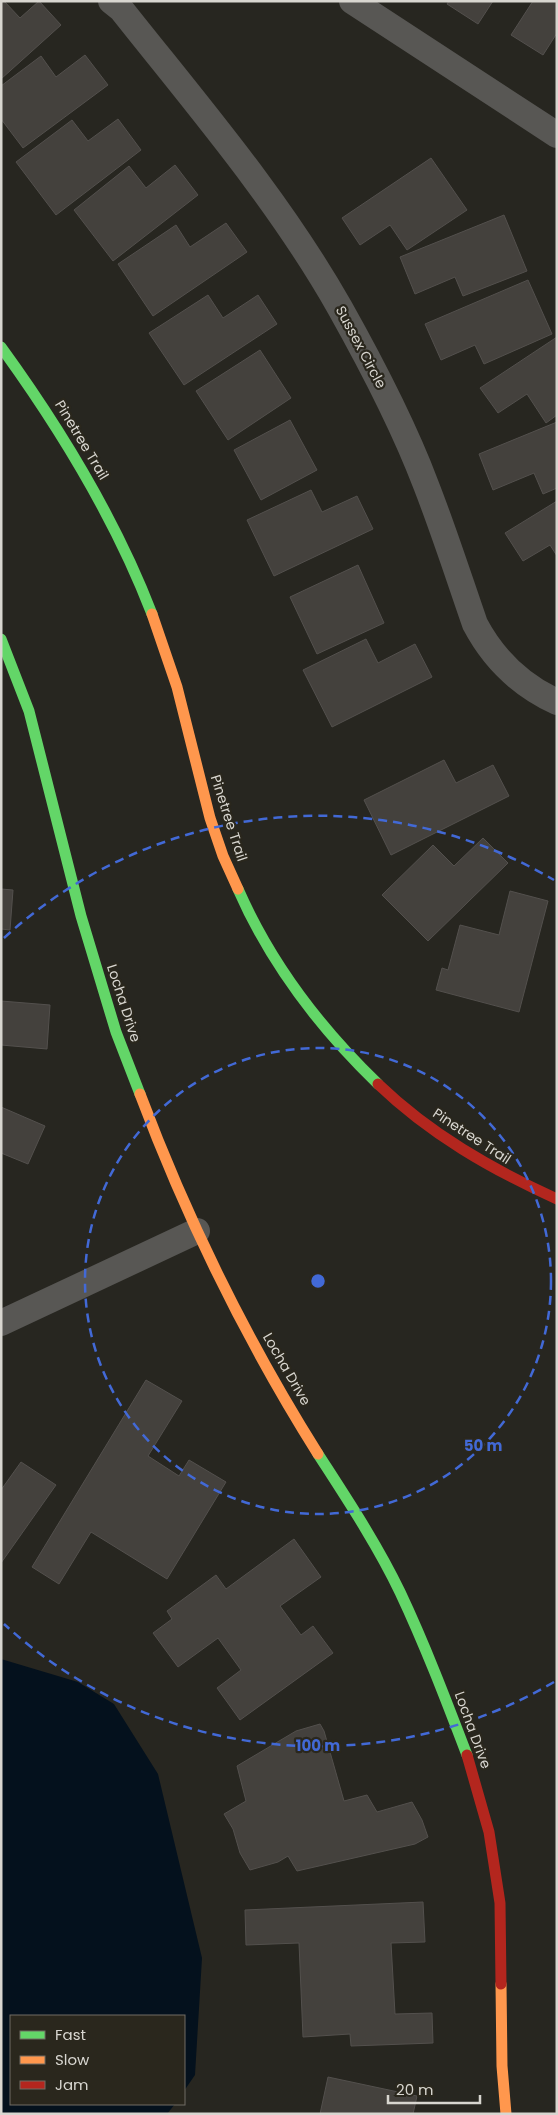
<svg xmlns="http://www.w3.org/2000/svg" width="558" height="2115" font-family="Poppins,sans-serif">
<rect width="100%" height="100%" fill="#272620"/>
<path fill="#04111d" d="M1 1659 78 1682 114 1704 158 1774 202 1958 195 2075 184 2091V2016H11V2104H175L167 2114H1Z"/>
<path fill="#44413d" stroke="#53504d" d="M1 1H4L20 18 39 1 61 25 1 79Z
M449 1H493L478 24 447 4Z
M533 1H557V33L543 55 511 35Z
M85 55 108 85 23 148 1 119V86L41 56 56 77Z
M118 119 141 150 56 215 16 162 72 120 88 141Z
M431 158 467 210 407 250 390 225 360 245 342 218Z
M175 165 198 195 113 261 74 210 129 166 146 188Z
M504 215 527 271 463 296 455 277 415 294 400 257Z
M226 223 247 252 153 316 118 264 176 225 190 247Z
M528 280 552 334 484 364 475 345 441 360 425 324Z
M208 295 223 318 258 295 277 324 184 385 149 333Z
M557 337V415L546 423 527 394 498 413 480 388Z
M260 350 291 398 228 440 196 391Z
M290 420 317 470 261 500 234 450Z
M557 422V488L543 494 534 473 493 490 479 454Z
M311 490 322 512 357 496 373 529 274 576 247 520Z
M557 501V556L550 545 523 561 505 533Z
M358 565 384 623 317 654 290 597Z
M366 639 378 663 415 644 432 677 332 727 303 670Z
M444 760 456 783 493 765 509 796 391 855 364 800Z
M483 838 508 863 428 941 382 895 433 845 454 866Z
M1 889 13 890 10 930 1 929Z
M510 891 548 901 519 1012 436 990 442 968 448 970 460 925 499 935Z
M1 1001 50 1005 47 1049 1 1045Z
M1 1107 45 1126 28 1164 1 1153Z
M146 1380 182 1401 148 1456 179 1476 189 1460 226 1482 167 1579 91 1532 59 1584 32 1567Z
M21 1462 56 1485 1 1563V1490Z
M294 1539 321 1577 280 1606 301 1635 313 1626 333 1653 240 1720 217 1688 241 1670 218 1638 178 1667 153 1633 172 1619 167 1611 216 1575 226 1589Z
M320 1724 324 1731 344 1801 367 1795 377 1812 412 1802 422 1820 428 1837 415 1844 297 1871 288 1856 278 1862 250 1870 240 1853 233 1829 224 1814 246 1801 237 1766 296 1731Z
M423 1902 425 1942 391 1943 395 2014 432 2013 433 2043 351 2046 350 2034 303 2037 299 1943 246 1945 245 1910Z
M328 2077 417 2096 413 2114H320Z"/>
<g fill="none" stroke-linecap="round" stroke-linejoin="round">
<path stroke="#585754" stroke-width="26" d="M111 1 121 9C197 105 279 200 340 308 372 365 403 424 426 485 444 531 459 578 475 624 494 660 520 685 557 702
M352 1 557 135
M1 1323 197 1231"/>
<path stroke="#63d668" stroke-width="11" d="M1 347C62 431 115 518 152 614
M1 639 29 711 81 916 116 1032 140 1094
M238 889C270 962 320 1028 378 1084
M318 1454C347 1499 377 1544 400 1592 425 1645 446 1700 467 1755"/>
<path stroke="#ff974d" stroke-width="11" d="M152 614 177 687 210 818 223 856 238 889
M140 1094C187 1219 247 1341 318 1454
M501 1984 502 2066 506 2114"/>
<path stroke="#b3261e" stroke-width="11" d="M378 1084C430 1134 491 1169 557 1199
M467 1755 489 1832 500 1903 501 1984"/>
</g>
<g fill="none" stroke="#4269d6" stroke-width="2.5" stroke-dasharray="9 6">
<circle cx="318" cy="1281" r="233"/>
<path d="M554 1682A465 465 0 0 1 4 1624M4 938A465 465 0 0 1 554 880"/>
</g>
<g text-anchor="middle" dominant-baseline="central" stroke-width="4.5" stroke-linejoin="round" paint-order="stroke">
<g font-size="14" fill="#d8d6d0" stroke="#2a271d">
<text transform="translate(361 347) rotate(62)">Sussex Circle</text>
<text transform="translate(82 440) rotate(59)">Pinetree Trail</text>
<text transform="translate(229 818) rotate(72)">Pinetree Trail</text>
<text transform="translate(124 1003) rotate(72)">Locha Drive</text>
<text transform="translate(472 1136) rotate(33)">Pinetree Trail</text>
<text transform="translate(287 1369) rotate(60)">Locha Drive</text>
<text transform="translate(473 1730) rotate(70)">Locha Drive</text>
</g>
</g>
<circle cx="318" cy="1281" r="8" fill="#4269d6" stroke="#2a271d" stroke-width="2.5"/>
<g font-size="15" text-anchor="middle" font-weight="bold" fill="#4269d6" stroke="#2a271d" stroke-width="4.5" stroke-linejoin="round" paint-order="stroke">
<text x="483" y="1451">50 m</text>
<text x="318" y="1751">100 m</text>
</g>
<rect width="558" height="2115" fill="none" stroke="#d8d6d0" stroke-width="5"/>
<rect x="10" y="2015" width="175" height="90" fill="#2a271d" stroke="#706d65"/>
<rect x="20" y="2031" width="25" height="8" fill="#63d668" stroke="#706d65"/>
<text x="55" y="2040" font-size="15" fill="#d8d6d0">Fast</text>
<rect x="20" y="2056" width="25" height="8" fill="#ff974d" stroke="#706d65"/>
<text x="55" y="2065" font-size="15" fill="#d8d6d0">Slow</text>
<rect x="20" y="2081" width="25" height="8" fill="#b3261e" stroke="#706d65"/>
<text x="55" y="2090" font-size="15" fill="#d8d6d0">Jam</text>
<path d="M388 2095v8h92v-8" fill="none" stroke="#d8d6d0" stroke-width="2.5"/>
<text x="396" y="2095" font-size="15" fill="#d8d6d0" stroke="#2a271d" stroke-width="4" paint-order="stroke">20 m</text>
</svg>
